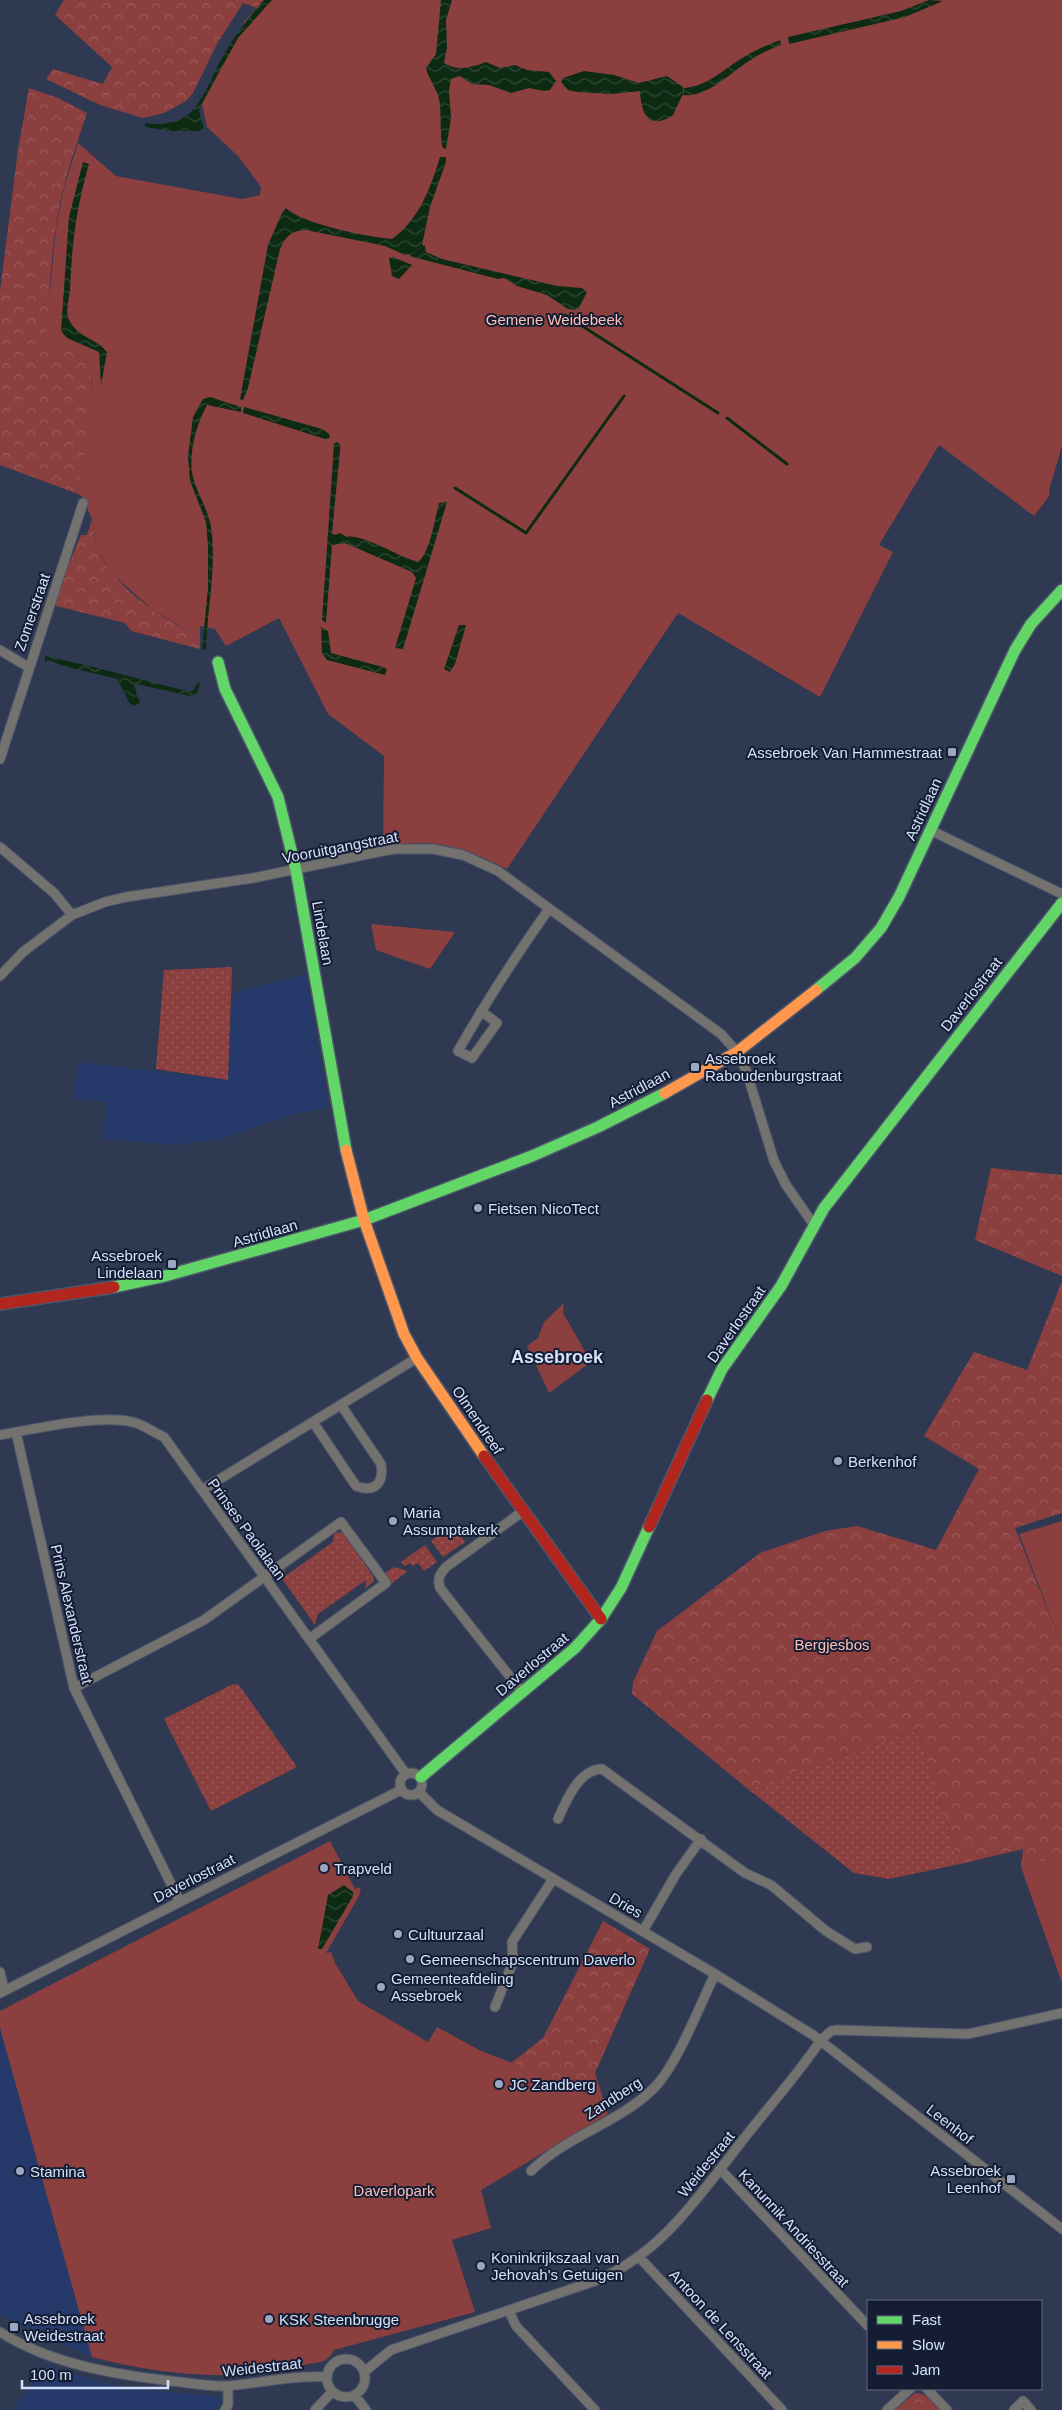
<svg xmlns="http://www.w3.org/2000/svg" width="1062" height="2410" font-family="Arial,sans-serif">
<defs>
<pattern id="grass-dots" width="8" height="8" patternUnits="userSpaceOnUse" patternTransform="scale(1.25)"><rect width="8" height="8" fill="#8c3f3f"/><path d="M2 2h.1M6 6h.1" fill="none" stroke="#9b5a5c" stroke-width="1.8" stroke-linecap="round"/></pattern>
<pattern id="forest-crowns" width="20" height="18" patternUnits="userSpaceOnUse" patternTransform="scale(1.25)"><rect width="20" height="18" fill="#8c3f3f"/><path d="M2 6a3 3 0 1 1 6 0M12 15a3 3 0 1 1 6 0" fill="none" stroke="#9b5a5c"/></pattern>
<pattern id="water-waves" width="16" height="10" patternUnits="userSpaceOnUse" patternTransform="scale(1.25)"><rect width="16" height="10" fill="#0d2a13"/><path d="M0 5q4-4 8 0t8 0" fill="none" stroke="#2f4936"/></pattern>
</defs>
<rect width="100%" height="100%" fill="#2f3952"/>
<path fill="#253a6a" d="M306 974 328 1108 294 1114 225 1138 176 1145 102 1139 107 1102 74 1098 78 1062 228 1080 233 993Z
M0 2028 92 2357 50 2340 0 2314Z
M46 2365 101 2382 136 2389 220 2397 221 2402 216 2410H12Z"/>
<path fill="url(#grass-dots)" d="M232 967 228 1080 156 1069 164 970Z
M453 1525 465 1542 443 1557 431 1541Z
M340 1532 343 1533 373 1576 374 1581 365 1589 366 1580 318 1614 315 1625 278 1573 285 1568 284 1577 333 1542 334 1533Z
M425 1545 437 1562 424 1571 418 1563 413 1566 410 1563 405 1566 401 1562Z
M394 1567 408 1571 391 1584 384 1574Z
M233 1684 239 1685 297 1767 211 1811 164 1719Z
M917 1730 960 1864 889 1879 854 1873 748 1789Z"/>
<path fill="url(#forest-crowns)" d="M64 0H264L257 8 243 3 218 42 193 93 186 101 164 113 143 118 100 105 46 79 53 69 103 84 112 67 55 15Z
M29 88 58 98 87 113C79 138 70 162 64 187 51 237 49 290 48 341 61 346 79 350 88 363 99 378 81 472 78 494L0 465V291L18 150Z
M92 519C94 528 94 540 98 549 116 592 162 615 200 639V649L131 631 125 623 52 605 81 535H87Z
M991 1168 1062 1175V1276L975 1240Z
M1062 1281V1513L1015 1528 1062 1646V1856L1021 1867 1023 1849 960 1864 917 1730 748 1789 632 1694 633 1682 657 1631 760 1553 825 1531 857 1526 936 1550 979 1469 924 1436 974 1352 1027 1370Z
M603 1921 650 1949 595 2073 608 2114 574 2086 511 2063 543 2038Z
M915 2393C927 2393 932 2401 940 2410H895Z"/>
<path fill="#8c3f3f" d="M264 0H1062V446L1049 490 1050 495 1034 516 939 445 879 545 893 552 820 697 678 613 507 869C481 856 452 843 422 843 409 843 396 846 383 847L384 756 328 714 279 618 226 646 215 629 200 626V639L151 608 112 574 97 548 92 519 82 496 78 494C81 472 99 377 88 363 79 350 61 346 48 341L46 333 56 228 64 188 78 143 116 176 242 199 260 195 261 187 239 157 207 127 202 104 245 21Z
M371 924 455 932 430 969 376 950Z
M564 1303 563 1313 591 1362 549 1393 527 1346 538 1338 544 1322Z
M1062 1521V1646L1019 1534Z
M330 1841 355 1889 361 1887 359 1896 326 1953 331 1952 335 1963 358 2001 428 2042 437 2027 481 2051 574 2086 608 2114 481 2190 491 2228 452 2240 475 2312 334 2350C332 2353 330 2357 327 2359 322 2363 311 2363 305 2365 236 2383 160 2375 92 2357L0 2028V2011Z
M1062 1856V1983L1021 1867Z"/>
<path fill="url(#water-waves)" d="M264 0H272L238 38 201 105 199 111 204 129 201 131H170L145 127V123C161 126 181 123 192 111 203 100 213 74 221 60 233 37 247 19 264 0Z
M441 0H452L446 20 447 48 444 63C457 72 473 67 486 62L500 68 515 65 527 70 549 72 556 81 550 90 544 91 529 88 511 93 489 85 472 84 460 76 451 79 449 90 451 118 446 149 443 148C440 140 441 115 440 105 439 90 429 81 426 68L436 54Z
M929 0 943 1 905 17 789 44 788 37 901 11Z
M780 40 781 45C770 49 759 54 749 61 730 73 707 98 683 95L684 88C707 87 725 68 744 57 755 50 768 45 780 40Z
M584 71 614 75 639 83 667 76 683 87V94L673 115C649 131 641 114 640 91L612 94 577 92 568 90 561 82 563 78Z
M440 157H446V162L430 207 422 245 425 246 426 252 442 259 557 286 582 288 587 292 579 308 575 310 568 309 547 295 517 286 504 278 498 279 409 256 421 247 411 254 405 255 385 246 306 230C291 231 286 236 280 249L248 388 243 400 240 399 268 245 282 213 286 208C302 224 368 237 392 239 419 220 431 187 440 157Z
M83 162 89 164C76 209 72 243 70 290 69 299 65 312 69 320 79 339 95 337 107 352L101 385 99 352 67 338 61 331 69 217Z
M393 257 412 265 399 279 392 276 389 258Z
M210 397 241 407V412L207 405C197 424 189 450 192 472 195 491 208 508 211 527 217 566 207 610 206 650L202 649 208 588V547L206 522 190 481 188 456 193 417 203 399Z
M244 407 322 429 329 434 330 438 325 439 243 413Z
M337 442 340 444V451L332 533 334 535 340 533 347 537C361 533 401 558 418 562 430 553 435 518 439 503L447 502 403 649 395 648 416 578 412 572 345 543 332 545 326 623 322 620 334 444Z
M459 625H466L455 664 450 672 444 669Z
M321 627 328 631 331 653 383 667 387 669 385 675 327 660 322 653Z
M45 656C94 666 142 680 191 692L195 688 197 682 200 683 197 693 190 696 137 684 134 685 140 703 134 706 130 704 117 679 63 666 49 660 45 662Z
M344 1885 353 1892V1896L322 1949H318L328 1895Z"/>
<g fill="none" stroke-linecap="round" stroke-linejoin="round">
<path stroke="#0d2a13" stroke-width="3" d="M565 315 718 413
M727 418 787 464
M455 488 526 533 624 396"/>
<defs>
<path id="street" d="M0 650 28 667
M0 759 83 503
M930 830 1062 894
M0 847 54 893 72 915
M0 976 23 952 72 915 105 902 126 897 253 878 378 852 395 849H433L463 855 498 871 721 1034 737 1052 746 1070 774 1161 786 1185 814 1225
M481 1011 497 1023 472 1058 458 1051C486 1002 516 955 549 909
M313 1422 356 1486C375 1493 384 1483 381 1464L341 1405
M16 1432 74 1688 180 1902
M0 1435C34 1429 104 1413 136 1423 145 1426 155 1433 164 1437L406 1774
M202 1490 417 1358
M74 1688 204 1620 341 1522 386 1583 309 1639
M522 1692 440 1588C437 1579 440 1574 446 1567L522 1512
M400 1784a11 11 0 1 1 22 0a11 11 0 1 1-22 0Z
M419 1792 437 1810 715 1974 813 2035 1062 2229
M558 1819C566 1801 579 1769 602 1769L745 1873 771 1885 826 1931 855 1949 867 1947
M643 1931 676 1874 701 1839
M0 1972 4 1990
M0 1993 401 1790
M495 2007 513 1962 512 1942 553 1879
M720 2169 868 2326
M531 2171C566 2136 619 2123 654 2088 677 2065 700 2005 715 1974
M639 2257 782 2410
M509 2311 516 2326 595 2410
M0 2332C51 2364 112 2374 171 2381 190 2383 209 2387 228 2386 261 2383 293 2375 327 2377
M327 2378a19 19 0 1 1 38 0a19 19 0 1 1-38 0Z
M364 2372 391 2350 595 2281C663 2254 702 2191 746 2136 771 2104 798 2074 821 2040L831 2031 837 2030 968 2034 1062 2013
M927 2389 947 2410
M355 2396 366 2410
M225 2410 228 2405V2386
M315 2410 332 2392
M887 2410 910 2389
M1014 2410 1023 2401 1031 2410"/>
<path id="fast" d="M218 662 225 689 278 797 296 870 346 1150
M816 990 855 958 881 928 899 897 1015 650 1031 624 1062 590
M114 1287 165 1276 364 1220 532 1156 598 1127 665 1093
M707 1400 722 1369 781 1286 824 1208 1062 903
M421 1777 575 1648 601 1619 621 1588 649 1527"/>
<path id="slow" d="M665 1093 737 1052 816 990
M346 1150 364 1220 404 1334 417 1358 484 1456"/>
<path id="jam" d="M0 1304 114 1287
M484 1456 601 1619
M649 1527 707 1400"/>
</defs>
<use href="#street" stroke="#4c566b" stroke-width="11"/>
<use href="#fast" stroke="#4c566b" stroke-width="14"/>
<use href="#slow" stroke="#4c566b" stroke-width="14"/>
<use href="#jam" stroke="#4c566b" stroke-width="14"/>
<use href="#street" stroke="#74726f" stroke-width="9"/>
<use href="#fast" stroke="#63d668" stroke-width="11"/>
<use href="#slow" stroke="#ff974d" stroke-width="11"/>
<use href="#jam" stroke="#b3261e" stroke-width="11"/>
</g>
<g fill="#9aa6c2" stroke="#141d31" stroke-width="2">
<rect x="947" y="747" width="10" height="10" rx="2.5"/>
<rect x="690" y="1062" width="10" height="10" rx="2.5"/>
<circle cx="478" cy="1208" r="5"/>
<rect x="167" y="1259" width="10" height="10" rx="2.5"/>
<circle cx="838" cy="1461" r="5"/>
<circle cx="393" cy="1521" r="5"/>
<circle cx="324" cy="1868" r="5"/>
<circle cx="398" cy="1934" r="5"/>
<circle cx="410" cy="1959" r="5"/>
<circle cx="381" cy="1987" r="5"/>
<circle cx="499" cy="2084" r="5"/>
<circle cx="20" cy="2171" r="5"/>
<rect x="1006" y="2174" width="10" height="10" rx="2.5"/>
<circle cx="481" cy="2266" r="5"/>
<circle cx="269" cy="2319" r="5"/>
<rect x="9" y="2322" width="10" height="10" rx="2.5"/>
</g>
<g text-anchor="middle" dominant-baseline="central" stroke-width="4" stroke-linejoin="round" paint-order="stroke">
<g font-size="15" fill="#ffc0ba" stroke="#141d31">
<text x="554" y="319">Gemene Weidebeek</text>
<text x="832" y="1644">Bergjesbos</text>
<text x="394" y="2190">Daverlopark</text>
</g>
<g font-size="15" fill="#d4e1fe" stroke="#141d31">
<text transform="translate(32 612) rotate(-71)">Zomerstraat</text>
<text transform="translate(923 809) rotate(-65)">Astridlaan</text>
<text transform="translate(340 847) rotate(-11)">Vooruitgangstraat</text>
<text transform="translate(323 933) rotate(80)">Lindelaan</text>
<text transform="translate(971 994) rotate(-52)">Daverlostraat</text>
<text transform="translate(639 1088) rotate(-28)">Astridlaan</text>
<text transform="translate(265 1233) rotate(-16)">Astridlaan</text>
<text transform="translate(736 1324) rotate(-55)">Daverlostraat</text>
<text transform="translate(478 1420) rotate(56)">Olmendreef</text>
<text transform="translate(247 1529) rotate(54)">Prinses Paolalaan</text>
<text transform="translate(72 1614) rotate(77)">Prins Alexanderstraat</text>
<text transform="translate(532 1664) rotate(-40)">Daverlostraat</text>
<text transform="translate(194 1878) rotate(-27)">Daverlostraat</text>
<text transform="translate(626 1905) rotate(30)">Dries</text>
<text transform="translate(613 2098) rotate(-33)">Zandberg</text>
<text transform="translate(950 2124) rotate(38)">Leenhof</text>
<text transform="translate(706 2164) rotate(-51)">Weidestraat</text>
<text transform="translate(794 2228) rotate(47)">Kanunnik Andriesstraat</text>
<text transform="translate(721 2324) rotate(47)">Antoon de Lensstraat</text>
<text transform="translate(262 2367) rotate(-6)">Weidestraat</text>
</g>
<g font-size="15" fill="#d4e1fe" stroke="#141d31" text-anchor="start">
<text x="942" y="752" text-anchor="end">Assebroek Van Hammestraat</text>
<text x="705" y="1058">Assebroek<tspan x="705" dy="17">Raboudenburgstraat</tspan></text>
<text x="488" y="1208">Fietsen NicoTect</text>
<text x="162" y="1255" text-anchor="end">Assebroek<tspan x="162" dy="17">Lindelaan</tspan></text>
<text x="848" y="1461">Berkenhof</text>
<text x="403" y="1512">Maria<tspan x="403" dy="17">Assumptakerk</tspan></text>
<text x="334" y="1868">Trapveld</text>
<text x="408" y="1934">Cultuurzaal</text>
<text x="420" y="1959">Gemeenschapscentrum Daverlo</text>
<text x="391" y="1978">Gemeenteafdeling<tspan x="391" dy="17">Assebroek</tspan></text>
<text x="509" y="2084">JC Zandberg</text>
<text x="1001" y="2170" text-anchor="end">Assebroek<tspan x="1001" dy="17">Leenhof</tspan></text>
<text x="30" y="2171">Stamina</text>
<text x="491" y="2257">Koninkrijkszaal van<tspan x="491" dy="17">Jehovah's Getuigen</tspan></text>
<text x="24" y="2318">Assebroek<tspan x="24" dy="17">Weidestraat</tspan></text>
<text x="279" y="2319">KSK Steenbrugge</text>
</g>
<g font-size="18" font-weight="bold" fill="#d4e1fe" stroke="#141d31">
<text x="557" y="1357">Assebroek</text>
</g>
</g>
<rect x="867" y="2300" width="175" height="90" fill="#141d31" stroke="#616b83"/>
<rect x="877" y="2316" width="25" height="8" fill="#63d668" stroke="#616b83"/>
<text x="912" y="2325" font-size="15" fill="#d4e1fe">Fast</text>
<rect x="877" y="2341" width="25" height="8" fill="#ff974d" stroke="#616b83"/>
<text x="912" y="2350" font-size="15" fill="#d4e1fe">Slow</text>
<rect x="877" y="2366" width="25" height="8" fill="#b3261e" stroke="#616b83"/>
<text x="912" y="2375" font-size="15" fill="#d4e1fe">Jam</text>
<path d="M22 2380v8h146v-8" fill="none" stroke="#d4e1fe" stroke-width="2.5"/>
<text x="30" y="2380" font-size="15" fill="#d4e1fe" stroke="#141d31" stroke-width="4" paint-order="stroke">100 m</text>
</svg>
